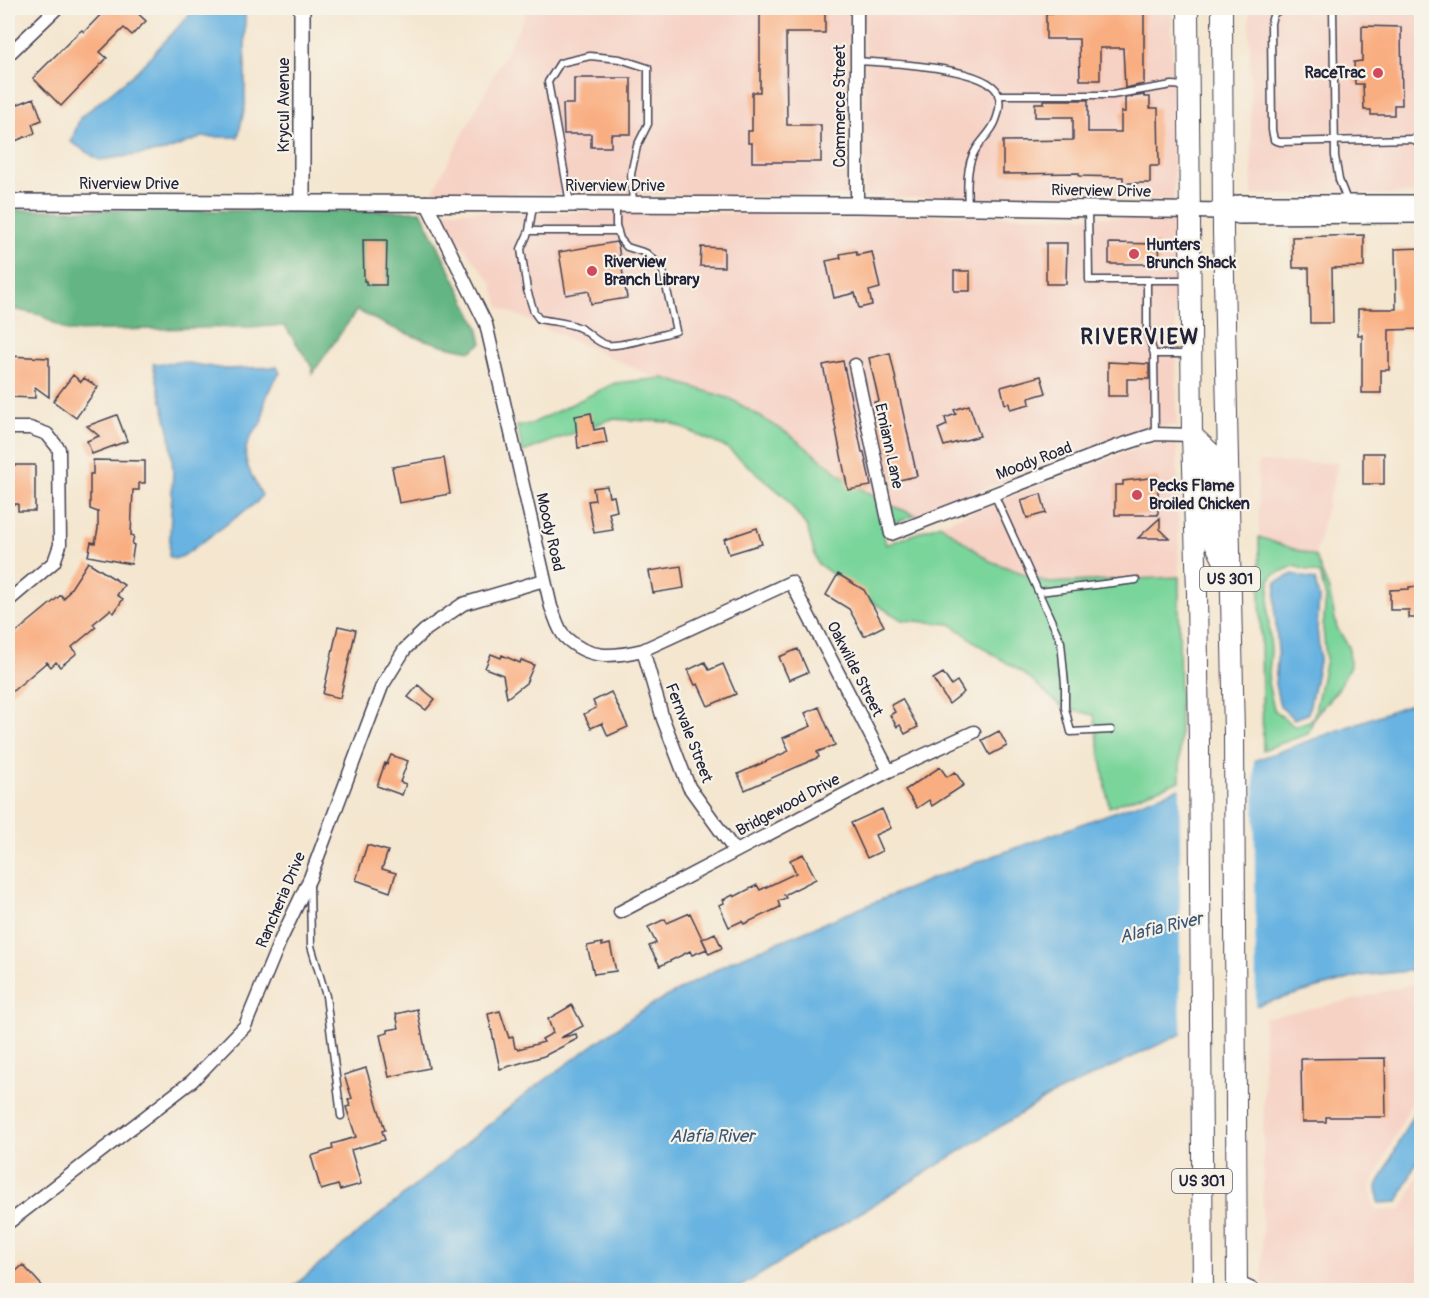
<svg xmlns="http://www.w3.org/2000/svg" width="1429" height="1298" font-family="Pangolin,sans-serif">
<rect width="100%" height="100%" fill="#f7f3e8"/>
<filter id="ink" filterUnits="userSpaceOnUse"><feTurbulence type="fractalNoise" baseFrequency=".0167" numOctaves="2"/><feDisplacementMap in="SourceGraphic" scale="12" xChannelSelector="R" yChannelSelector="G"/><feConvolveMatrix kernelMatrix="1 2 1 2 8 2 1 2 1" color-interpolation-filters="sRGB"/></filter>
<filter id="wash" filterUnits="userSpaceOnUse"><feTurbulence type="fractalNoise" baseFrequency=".008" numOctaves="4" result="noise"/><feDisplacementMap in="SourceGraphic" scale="24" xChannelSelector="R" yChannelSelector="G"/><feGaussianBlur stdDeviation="1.35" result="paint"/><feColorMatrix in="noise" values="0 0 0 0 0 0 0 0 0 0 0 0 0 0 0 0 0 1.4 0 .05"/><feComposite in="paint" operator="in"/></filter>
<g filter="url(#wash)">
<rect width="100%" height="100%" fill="#f4e6cf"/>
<path fill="#f6d2c5" d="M529 8H849V196L432 193Z
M864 8H1172L1174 201 864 197Z
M1249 8H1421V194L1252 195Z
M438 211 857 214 1174 218 1177 426H1152L1113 439 916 515 887 504 851 483 789 434 731 399 664 378 658 379 499 307 492 283 445 223Z
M1156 443H1177L1179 577 1048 583 990 561 940 524 1118 455Z
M1258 462 1338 463 1315 556 1259 537Z
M1420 982 1422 984 1421 1083 1370 1188 1374 1208 1377 1210H1399L1404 1206 1421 1169V1290H1273L1262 1285 1264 1018 1353 1000Z"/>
<path fill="#7ad59b" stroke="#4e7c6b" stroke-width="1.5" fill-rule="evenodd" d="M664 378 731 399 789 434 851 483 887 504 916 515 882 528 886 545 940 524 990 561 1048 583 1179 577 1180 781 1109 807 1094 715 1062 707 1022 672 986 650 951 624 902 620 866 598 817 563 807 527 785 497 727 448 669 422 611 419 523 452 517 426 531 424 615 383Z
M1259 537 1315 556 1329 590 1337 628 1349 647 1350 666 1338 689 1315 716 1308 734 1263 750ZM1294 566 1320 574 1326 598 1323 628 1326 659 1314 716 1310 721 1294 726 1274 710 1268 683 1271 651 1268 613 1270 580 1273 575Z"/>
<path fill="#63b683" stroke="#426c5f" stroke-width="1.5" d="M8 210 421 211 478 327 482 343 471 351C429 344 394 331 357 310L312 374V367L285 326 67 331 41 315 8 308Z"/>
<path fill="#68b3e1" stroke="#456a8e" stroke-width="1.5" d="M196 8H245V106L238 137H203L165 151 99 160 71 142 80 118 137 71Z
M181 362 225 369 277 367 280 373C268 388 263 402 263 421 235 450 245 464 262 495L257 502 183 556 174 559 169 556 173 470 170 434 153 364Z
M1293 574 1315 580 1319 598 1317 628 1320 657 1308 714 1294 719 1280 706 1275 684 1278 651 1275 613 1276 582Z
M1421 700V974L1418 970 1360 976 1219 1016 1048 1097 735 1290H289L527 1093 639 1012 732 961 936 877Z
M1421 1098V1152L1398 1202 1379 1203 1377 1187Z"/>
<path fill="#f4e6cf" d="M1254 758 1256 1009 1220 1019 1182 1037 1180 1000V817L1179 816 1180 813V785Z"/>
<g id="blocks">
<path fill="#f9ae81" d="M107 8H132L146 21 132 35 124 28 100 52 107 58 61 106 33 78 77 34 82 30 84 32Z
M1144 8V84L1125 88 1123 48H1100V80H1080L1079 39H1046V13H1084V9Z
M825 9V33H786L787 125H821V162H752V143H748V131H752V92H760V10Z
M1362 26 1401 27 1402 105H1394V115H1371V110H1364L1363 84H1355L1354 62 1362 61Z
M574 78H631V134H611V147H591V134H564L563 104H574Z
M1144 95V97H1150V108H1158L1159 166H1150V183H1123V177L1079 176V173L1003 174V141L1073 140V117H1035V103H1044V100H1088V132H1121V112H1125V98Z
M34 98 42 120 32 124 35 133 8 144V108Z
M1364 235V267L1332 268 1333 323H1310L1309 268H1293L1292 237Z
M363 240H387L386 285H366V281H364Z
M616 242 618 245 627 298 591 304 589 291 566 295 559 252Z
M1046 243H1067L1066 284H1046Z
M1109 243 1159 244 1160 264H1109Z
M701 247 724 248V267L700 266Z
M1422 248V329L1389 330V370H1381V393H1362V335H1358V309H1396L1395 249Z
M856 251 857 255 872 252 880 288 869 291 872 305 859 308 855 293 834 298 826 261 841 258 840 254Z
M954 271H970V291H954Z
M890 353 917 476 895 481 874 402 879 401 869 358Z
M8 356 49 358V397L35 387V398L8 397Z
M843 361 862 452H864L871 486 848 490 823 365Z
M1108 362 1149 364V379H1127V396H1108Z
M73 375 81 382 84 378 98 387 76 418 53 401Z
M1041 376 1046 393 1029 398 1030 404 1010 409 1009 403 1005 404 1001 387Z
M969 405 980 436 944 446 938 429 947 425 945 418 956 414 954 410Z
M591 413 594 430 604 428 607 443 578 448 575 416Z
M117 415 127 441 92 454 87 441 99 436 87 426Z
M1363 453H1384V484H1363Z
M444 458 450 494 399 503 392 467Z
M93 460 145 461V483H139V490H133L131 535 134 536 132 544 134 545 131 564 88 556 91 542 95 543 98 529V512L90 509V474H93Z
M8 465H35V511H18V504H8Z
M1158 477V515H1115V485H1123V481Z
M607 486 609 497 614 496 617 511 609 513 613 530 594 533 588 501 595 500 593 488Z
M1041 494 1046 513 1027 518 1021 500Z
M1160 518V529L1169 538H1138Z
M757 528 762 544 729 554 724 539Z
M88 562 124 585 117 595 123 599 114 613 110 610 93 624 96 627 72 647 77 653 60 667 56 662 51 667 47 662 8 695V639L61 595 64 599Z
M681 566 684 588 653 593 649 571Z
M838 574 864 590 884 626 864 636 849 609 826 595Z
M1422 586V618H1409V610H1390V590L1409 589V587Z
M338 626 356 630 340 698 323 694Z
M798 649 808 672 789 680 779 657Z
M491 654 501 658 502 655 520 663 521 660 534 665 526 683 507 698 503 675 485 668Z
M705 662 709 670 723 664 736 694 708 706 698 684 695 685 688 670Z
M943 673 951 685 957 681 964 692 949 704 933 679Z
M418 685 435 699 426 710 408 697Z
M611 692 628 727 608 736 602 723 591 728 584 714 596 708 593 701Z
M902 699 918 727 905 734 900 725 897 727 890 715 895 712 891 705Z
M819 707 835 745 817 752 819 757 745 790 738 774 789 751 783 738 811 726 805 713Z
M999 731 1007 746 990 755 982 740Z
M391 755 408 761 400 782 406 784 402 795 377 786 385 763 387 764Z
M940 767 947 777 955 772 964 785 932 806 929 800 917 808 905 790Z
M882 809 891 828 875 835 882 851 867 858 851 823Z
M367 845 388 851 382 869 396 873 390 892 356 880Z
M803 854 816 879 784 895 786 898 778 901 780 907 744 924 742 921 729 927 719 905 724 903 723 900 733 895 734 897 757 885 760 890 796 873 790 860Z
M690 913 707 949 692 955 690 951 660 966 649 946 656 943 648 927 665 919 667 923Z
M715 933 722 948 709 954 702 939Z
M602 943V946L610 944 616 971 594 974 587 946Z
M572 1005 583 1026 560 1038 576 1034 577 1039 544 1056 500 1069 488 1014 500 1011 509 1038 513 1037 515 1048 518 1049 544 1042 542 1039 553 1033 548 1019Z
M417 1009 429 1068 389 1077 380 1035 388 1033V1030L399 1028 396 1014Z
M1385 1058 1386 1117H1326V1122H1302L1301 1059Z
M366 1068 385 1130 382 1131 385 1140 351 1150 361 1184 340 1190 338 1185 321 1190 311 1156 333 1149 332 1144 356 1137 346 1107 350 1106 348 1100 352 1098 344 1075Z
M23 1265 46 1290H8V1278Z"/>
</g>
</g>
<g filter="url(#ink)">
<use href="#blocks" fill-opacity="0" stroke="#423f51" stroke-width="1.5"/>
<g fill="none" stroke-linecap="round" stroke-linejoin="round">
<defs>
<path id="service" d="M1333 8 1335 156 1339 180 1348 203
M1333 9C1320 8 1283 4 1274 14 1272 17 1272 20 1271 23L1272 130 1274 140 1280 142 1412 139 1422 144
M857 61C886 63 985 66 998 93 1001 102 999 112 996 120 992 132 981 140 975 151 966 165 967 189 968 205
M998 95H1112L1172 85 1185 86
M570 203 548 82 560 63 590 56 620 59 648 68V124L637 146 631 174 633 202
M533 205 529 231 521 249 527 290 534 312 539 319C553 322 567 322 580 328 590 333 596 343 608 345 623 347 660 335 676 331L662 267 646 253 627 247 620 239 616 225V205
M1088 208 1089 280H1187
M529 231H618
M1147 280V332L1154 354 1155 434
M1154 354H1190
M994 494 1061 642 1065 684V708L1071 732 1111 730
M1039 592 1136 580
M310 883 311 946 326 996 341 1116"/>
<path id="minor" d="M857 8V205
M8 55 57 8
M426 202 486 324 551 607C555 616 558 630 565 637 589 660 613 657 643 650L791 582 889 771
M855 365 891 534 1115 447 1155 434 1192 435
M8 428H30L47 434 59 449 60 545 54 562 8 601
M643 650 663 719 689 787 735 851
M620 912 889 771 974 732
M8 1223 192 1081 245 1026 280 941 310 878 382 686 405 649 424 631 463 604 544 580
M1237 1282 1254 1290"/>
<path id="tertiary" d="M302 8V202
M8 202 857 205 1223 211 1239 216 1422 215
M1223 211 1239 203H1422"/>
<path id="primary" d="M1188 8 1192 435 1197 593 1199 743 1203 1290
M1222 8 1223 231 1234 734 1237 1290
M1192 435 1212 454 1214 541 1227 568"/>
</defs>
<use href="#service" stroke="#423f51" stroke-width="9"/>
<use href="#minor" stroke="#423f51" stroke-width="15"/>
<use href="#tertiary" stroke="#423f51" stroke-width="18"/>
<use href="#primary" stroke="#423f51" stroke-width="22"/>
<use href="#service" stroke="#fff" stroke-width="6"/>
<use href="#minor" stroke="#fff" stroke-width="12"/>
<use href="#tertiary" stroke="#fff" stroke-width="15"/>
<use href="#primary" stroke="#fff" stroke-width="20"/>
</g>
</g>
<g fill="#d1495b" stroke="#f7f3e8" stroke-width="2">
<circle cx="1378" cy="73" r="6"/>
<circle cx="1134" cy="254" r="6"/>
<circle cx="592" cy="271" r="6"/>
<circle cx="1137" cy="495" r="6"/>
</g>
<g text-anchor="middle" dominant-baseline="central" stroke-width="4.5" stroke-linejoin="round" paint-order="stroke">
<g fill="#f7f3e8" stroke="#62616f" stroke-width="1.5">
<rect x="1200" y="567" width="60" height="24" rx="4.5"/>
<rect x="1172" y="1169" width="60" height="24" rx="4.5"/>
</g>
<g font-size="15" font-weight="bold" fill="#22223b">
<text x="1230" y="579">US 301</text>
<text x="1202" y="1181">US 301</text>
</g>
<g font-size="16" font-weight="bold" fill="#22223b" stroke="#f7f3e8" text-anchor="start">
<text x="1366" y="73" text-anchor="end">RaceTrac</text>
<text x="1146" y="245">Hunters<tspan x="1146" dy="18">Brunch Shack</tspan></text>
<text x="604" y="262">Riverview<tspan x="604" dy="18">Branch Library</tspan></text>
<text x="1149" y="486">Pecks Flame<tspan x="1149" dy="18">Broiled Chicken</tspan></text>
</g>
<g font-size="16" fill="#22223b" stroke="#f7f3e8">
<text transform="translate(284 105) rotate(-90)">Krycul Avenue</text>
<text transform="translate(840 106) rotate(-90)">Commerce Street</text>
<text x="129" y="184">Riverview Drive</text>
<text x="615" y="186">Riverview Drive</text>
<text transform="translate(1101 191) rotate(1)">Riverview Drive</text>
<text transform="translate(889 446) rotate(78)">Emiann Lane</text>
<text transform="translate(1034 461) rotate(-21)">Moody Road</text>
<text transform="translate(550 532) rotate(77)">Moody Road</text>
<text transform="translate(855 669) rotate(63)">Oakwilde Street</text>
<text transform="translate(689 733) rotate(69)">Fernvale Street</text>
<text transform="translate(788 805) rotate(-28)">Bridgewood Drive</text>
<text transform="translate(281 900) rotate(-67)">Rancheria Drive</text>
</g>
<g font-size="18" font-style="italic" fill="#3a5575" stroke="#f7f3e8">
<text transform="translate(1161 928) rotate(-13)">Alafia River</text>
<text x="712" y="1136">Alafia River</text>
</g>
<g font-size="22" font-weight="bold" letter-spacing="1.5" fill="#22223b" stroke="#f7f3e8">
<text x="1140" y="337">RIVERVIEW</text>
</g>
</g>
<rect width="1429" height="1298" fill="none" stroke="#f7f3e8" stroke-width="30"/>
</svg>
